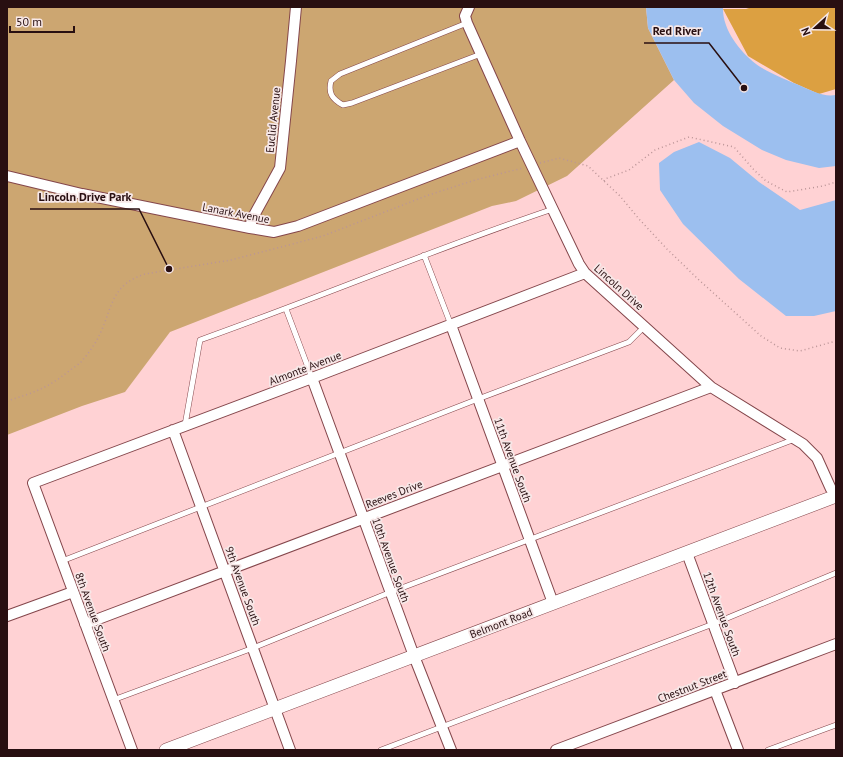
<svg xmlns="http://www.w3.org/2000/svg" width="843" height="757" font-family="'PT Sans',sans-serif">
<rect width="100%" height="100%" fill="#ffd2d4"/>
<path fill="#cca671" d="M7 7H646L648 28 674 80 567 176 516 201 492 206 170 332 125 392 82 406 7 435Z"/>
<path fill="#dca041" d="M752 7H836V89L819 94 794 83 748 56 723 9H746Z"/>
<path fill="#9cbfef" d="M646 7H723C722 29 739 51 756 64 765 71 789 81 801 86 812 91 823 97 836 95V166L819 168 786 160 762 150 723 126 694 103 674 80 648 28Z
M699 142 730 158 759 182 800 210 836 200V311L814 316H786L739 279 683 224 660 190 659 163 674 152Z"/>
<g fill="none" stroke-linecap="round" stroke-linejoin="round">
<defs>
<path id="service" d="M467 23 340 74 331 81C328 93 332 99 343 105L352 103 481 54
M424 255 451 325
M286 309 312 378
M185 425 200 340C318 298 434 249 553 209
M62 561 478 399 629 342 645 326
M113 700 253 648 391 592 795 439
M381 750 713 624 836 573
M768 750 836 725"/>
<path id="minor" d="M469 7 465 16 467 23 520 141 579 264 585 273 711 387 803 444 817 458 831 489 836 492
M7 176 82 194 250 228 274 232 298 226 520 141
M250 228 252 219 280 168 291 61 296 7
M451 325 553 603
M312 378 414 656 451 750
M173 430 290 750
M687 553 735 683
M7 616 73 592
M85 624 711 387
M715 690 738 750
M132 750 33 483 312 378 585 273
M556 750 836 644"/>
<path id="tertiary" d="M166 750 836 496"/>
</defs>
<use href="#service" stroke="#84464b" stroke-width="6"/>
<use href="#minor" stroke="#84464b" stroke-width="12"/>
<use href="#tertiary" stroke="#84464b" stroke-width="14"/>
<path stroke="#bb9597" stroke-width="1.5" stroke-dasharray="1 3" stroke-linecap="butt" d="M540 163 559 158 588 166 620 196 639 219 667 249 699 280 761 336 780 348 800 351 836 341
M604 181 605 179 629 170 655 150 689 137 734 147 755 171 766 181 787 192 823 186 836 182
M7 401C33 393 48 388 69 371 73 368 78 365 81 362 88 354 96 343 100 334 113 306 111 285 145 274L231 260 323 236 426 196 475 180 523 168"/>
<use href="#service" stroke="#fff" stroke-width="5"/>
<use href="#minor" stroke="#fff" stroke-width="10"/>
<use href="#tertiary" stroke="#fff" stroke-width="13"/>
</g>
<g text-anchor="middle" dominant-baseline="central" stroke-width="3.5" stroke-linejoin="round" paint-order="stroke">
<g font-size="11" fill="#280f11" stroke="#f7e8e8">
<text transform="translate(273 120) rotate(-84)">Euclid Avenue</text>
<text transform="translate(236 213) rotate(11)">Lanark Avenue</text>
<text transform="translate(619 287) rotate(42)">Lincoln Drive</text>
<text transform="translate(305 368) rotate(-21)">Almonte Avenue</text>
<text transform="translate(513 460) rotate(70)">11th Avenue South</text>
<text transform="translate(394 494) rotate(-21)">Reeves Drive</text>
<text transform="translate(391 560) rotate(70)">10th Avenue South</text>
<text transform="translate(243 586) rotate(70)">9th Avenue South</text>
<text transform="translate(93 612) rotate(70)">8th Avenue South</text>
<text transform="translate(722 614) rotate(70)">12th Avenue South</text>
<text transform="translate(501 623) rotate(-21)">Belmont Road</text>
<text transform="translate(692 686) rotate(-21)">Chestnut Street</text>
</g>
</g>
<path fill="none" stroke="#280f11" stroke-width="1.5" d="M744 88L709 43H644M169 269L139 209H30"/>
<g fill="#280f11" stroke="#f7e8e8" stroke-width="1.5">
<circle cx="744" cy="88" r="4"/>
<circle cx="169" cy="269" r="4"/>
</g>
<g font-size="12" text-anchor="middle" font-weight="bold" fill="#280f11" stroke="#f7e8e8" stroke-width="3.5" stroke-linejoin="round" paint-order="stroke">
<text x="677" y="35">Red River</text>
<text x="85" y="201">Lincoln Drive Park</text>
</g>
<rect width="843" height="757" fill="none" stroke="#280f11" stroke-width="16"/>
<g transform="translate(815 28) rotate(249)" stroke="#f7e8e8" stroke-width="3" paint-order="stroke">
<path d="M0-3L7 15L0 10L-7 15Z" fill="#280f11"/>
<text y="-6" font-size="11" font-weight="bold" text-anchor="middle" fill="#280f11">N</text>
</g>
<path d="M10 26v6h64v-6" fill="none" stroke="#280f11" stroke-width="2"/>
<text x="16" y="26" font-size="12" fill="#280f11" stroke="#f7e8e8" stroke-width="3" paint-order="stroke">50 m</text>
</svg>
